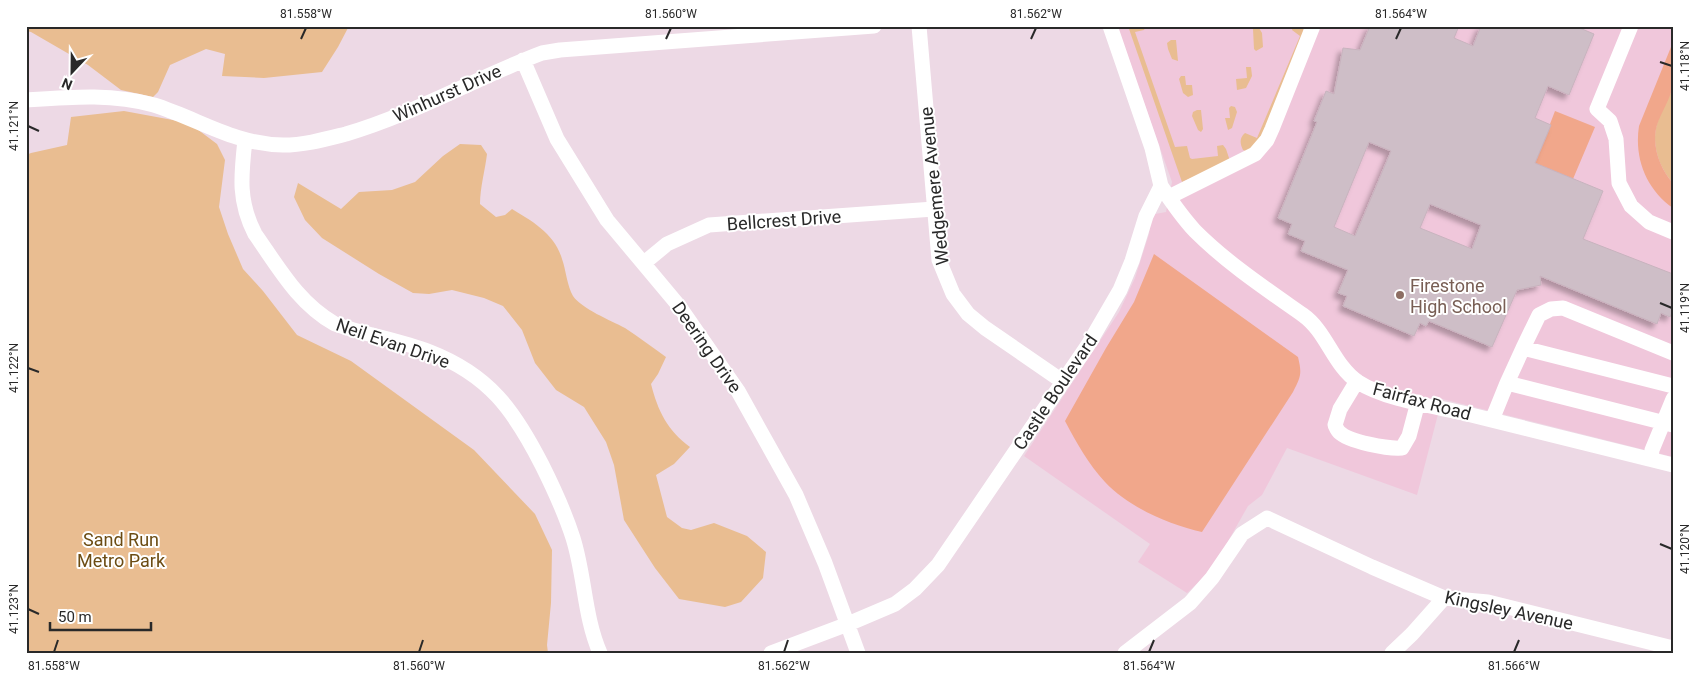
<svg xmlns="http://www.w3.org/2000/svg" width="1699" height="679" font-family="Roboto,sans-serif">
<defs>
<filter id="shadow"><feDropShadow dx="-4.5" dy="4.5" stdDeviation="2.5" flood-color="#0004"/></filter>
</defs>
<rect width="100%" height="100%" fill="#edd9e5"/>
<path fill="#f0c7db" d="M1117 26H1673V457L1442 399 1417 495 1287 448 1262 495 1248 506 1223 550 1206 575 1187 593 1138 562 1150 544 1024 456 1119 312 1135 278 1149 234 1151 220 1155 214 1166 212 1172 182Z"/>
<path fill="#e9bd91" d="M26 26H349L338 47 322 72 264 78 222 76 225 54 206 49 170 65 158 92 153 97 121 90 88 65 31 32 26 31Z
M1128 26H1146L1144 30 1135 32 1175 147 1187 146 1190 158 1192 159 1218 156 1217 146 1223 145 1226 149 1230 161 1182 182Z
M1293 26H1304L1303 36 1259 143 1248 152 1243 150C1240 144 1239 138 1245 133L1257 138 1300 36 1292 30Z
M1259 28 1262 33 1263 47 1256 51 1254 49 1253 29Z
M1171 40H1176L1178 61 1172 59 1168 49 1167 43Z
M1246 67H1251L1252 76 1246 88 1237 90 1236 79 1247 78Z
M1181 76H1185L1186 85H1192L1193 95 1188 97 1183 93 1179 79Z
M1673 87V183C1660 169 1652 147 1656 128 1659 114 1668 100 1673 87Z
M1231 106 1235 107 1237 112 1232 128 1228 130 1225 118H1230L1229 108Z
M1197 110H1201L1203 129 1201 132 1198 130 1192 116 1193 112Z
M124 111 189 123 217 144 225 160 219 207 228 234 243 269 263 291 297 335 351 361 474 450 535 514 552 550 551 603 547 645 548 653H26V155L31 153 67 145 71 117Z
M460 144 481 145 487 154C485 171 480 187 480 204L496 217 505 215 512 209C532 221 555 234 562 259 566 270 567 286 573 296 582 309 610 320 625 328 639 337 652 347 666 357L658 374 651 384C658 411 667 430 690 447L674 464 656 475 667 517 682 528 691 530 714 523 747 536 766 552 763 578 741 602 725 607 679 599 655 568 624 520 614 465 606 442 584 407 556 390 535 363 522 330 503 306 484 298 452 290 429 294 413 293 379 274 322 238 305 220 294 197 298 183 341 209 359 192 392 190 415 182 443 156Z"/>
<path fill="#f1a78b" d="M1673 42C1673 55 1676 77 1672 89 1669 101 1661 113 1657 125 1651 145 1660 169 1673 183V208C1646 189 1634 158 1639 126Z
M1555 111 1595 127 1573 179 1535 163Z
M1154 254 1298 357C1302 374 1301 376 1293 392L1202 532C1170 525 1128 507 1105 482 1089 465 1076 442 1065 421L1106 348 1134 302Z"/>
<path fill="#cebec7" stroke="#c8b3be" fill-rule="evenodd" filter="url(#shadow)" d="M1370 26H1459L1454 38 1473 46 1481 26H1575L1594 34 1569 95 1548 86 1535 118 1551 125 1535 163 1603 191 1583 239 1673 274V310L1670 317 1661 313 1657 324 1540 276 1541 285 1517 290 1492 347 1429 321 1426 326 1420 323 1414 336 1343 306 1347 296 1338 293 1348 270 1301 251 1305 241 1288 234 1292 224 1278 218 1317 122 1314 121 1326 91 1334 94 1343 48 1360 50ZM1369 142 1391 151 1355 236 1334 227ZM1430 204 1481 225 1472 249 1420 228Z"/>
<g fill="none" stroke-linecap="round" stroke-linejoin="round">
<path stroke="#fff" stroke-width="15" d="M919 26 939 260 953 294 968 314 985 328 1062 381
M1631 26 1597 109 1610 121 1616 139 1619 183 1631 206 1649 222 1673 232
M523 60 557 139 607 220 679 306 738 391 796 495 825 563 858 653
M26 100C69 97 112 93 154 105 199 119 233 144 283 145 305 145 326 139 346 134 414 114 476 78 542 53L560 50 874 26
M245 140C241 176 238 201 255 234 279 268 298 303 335 324 366 335 399 340 430 352 489 375 514 410 542 465 554 489 565 513 573 538 585 576 584 616 600 653
M1161 186C1171 201 1182 217 1195 231 1227 263 1266 289 1303 315 1327 332 1333 365 1358 382 1384 399 1432 406 1463 413 1533 430 1603 447 1673 465
M1169 197 1255 154 1267 140 1272 129 1313 26
M644 263 667 244 709 225 934 209
M1523 348 1539 315 1551 309 1563 308 1673 353
M1357 381 1340 409 1335 425C1335 426 1338 431 1339 432 1349 442 1388 449 1402 448L1409 436 1418 402
M1673 386 1523 348 1507 383 1673 425
M1492 420 1507 383
M1651 459 1652 450 1673 399
M771 653 848 624 895 604 915 589 938 565 1088 345 1120 290 1132 261 1146 216 1161 186 1152 148 1110 26
M1125 653 1190 603 1212 578 1242 534 1267 518 1372 567 1444 598 1488 602 1673 648
M1392 653 1412 634 1444 598"/>
</g>
<path fill="none" stroke="#292929" stroke-width="2" d="M301 39 306 28M666 39 671 28M1031 39 1036 28M1396 39 1401 28M1660 62 1672 66M28 126 39 131M1660 303 1672 308M28 368 39 372M1660 544 1672 549M28 609 39 614M54 652 58 640M419 652 423 640M784 652 788 640M1149 652 1154 640M1514 652 1519 640"/>
<circle fill="#8d6e63" stroke="#fff" stroke-width="2" cx="1400" cy="295" r="5"/>
<g text-anchor="middle" dominant-baseline="central" stroke-width="4" stroke-linejoin="round" paint-order="stroke">
<g font-size="18" fill="#292929" stroke="#fff">
<text transform="translate(447 93) rotate(-24)">Winhurst Drive</text>
<text transform="translate(934 186) rotate(-96)">Wedgemere Avenue</text>
<text transform="translate(784 220) rotate(-4)">Bellcrest Drive</text>
<text transform="translate(393 343) rotate(19)">Neil Evan Drive</text>
<text transform="translate(707 347) rotate(55)">Deering Drive</text>
<text transform="translate(1055 392) rotate(-56)">Castle Boulevard</text>
<text transform="translate(1422 401) rotate(15)">Fairfax Road</text>
<text transform="translate(1509 610) rotate(12)">Kingsley Avenue</text>
</g>
<g font-size="18" fill="#785e54" stroke="#fff" text-anchor="start">
<text x="1410" y="285">Firestone<tspan x="1410" dy="21">High School</tspan></text>
</g>
<g font-size="18" fill="#6c4c13" stroke="#fff">
<text x="121" y="539">Sand Run<tspan x="121" dy="21">Metro Park</tspan></text>
</g>
</g>
<rect width="1699" height="679" fill="none" stroke="#ffffff" stroke-width="55"/>
<g transform="translate(72 72) rotate(202)" stroke="#ffffff" stroke-width="4" paint-order="stroke">
<path d="M0-4L9 19L0 12L-9 19Z" fill="#292929"/>
<text y="-8" font-size="14" font-weight="bold" text-anchor="middle" fill="#292929">N</text>
</g>
<path d="M50 622v8h101v-8" fill="none" stroke="#292929" stroke-width="2.5"/>
<text x="58" y="622" font-size="15" fill="#292929" stroke="#ffffff" stroke-width="4" paint-order="stroke">50 m</text>
<rect x="28" y="28" width="1644" height="624" fill="none" stroke="#292929" stroke-width="2"/>
<g font-size="12" text-anchor="middle" fill="#292929">
<text x="306" y="18">81.558°W</text>
<text x="671" y="18">81.560°W</text>
<text x="1036" y="18">81.562°W</text>
<text x="1401" y="18">81.564°W</text>
<text transform="translate(1685 66) rotate(-90)" y="4">41.118°N</text>
<text transform="translate(14 126) rotate(-90)" y="4">41.121°N</text>
<text transform="translate(1685 308) rotate(-90)" y="4">41.119°N</text>
<text transform="translate(14 368) rotate(-90)" y="4">41.122°N</text>
<text transform="translate(1685 549) rotate(-90)" y="4">41.120°N</text>
<text transform="translate(14 609) rotate(-90)" y="4">41.123°N</text>
<text x="54" y="670">81.558°W</text>
<text x="419" y="670">81.560°W</text>
<text x="784" y="670">81.562°W</text>
<text x="1149" y="670">81.564°W</text>
<text x="1514" y="670">81.566°W</text>
</g>
</svg>
